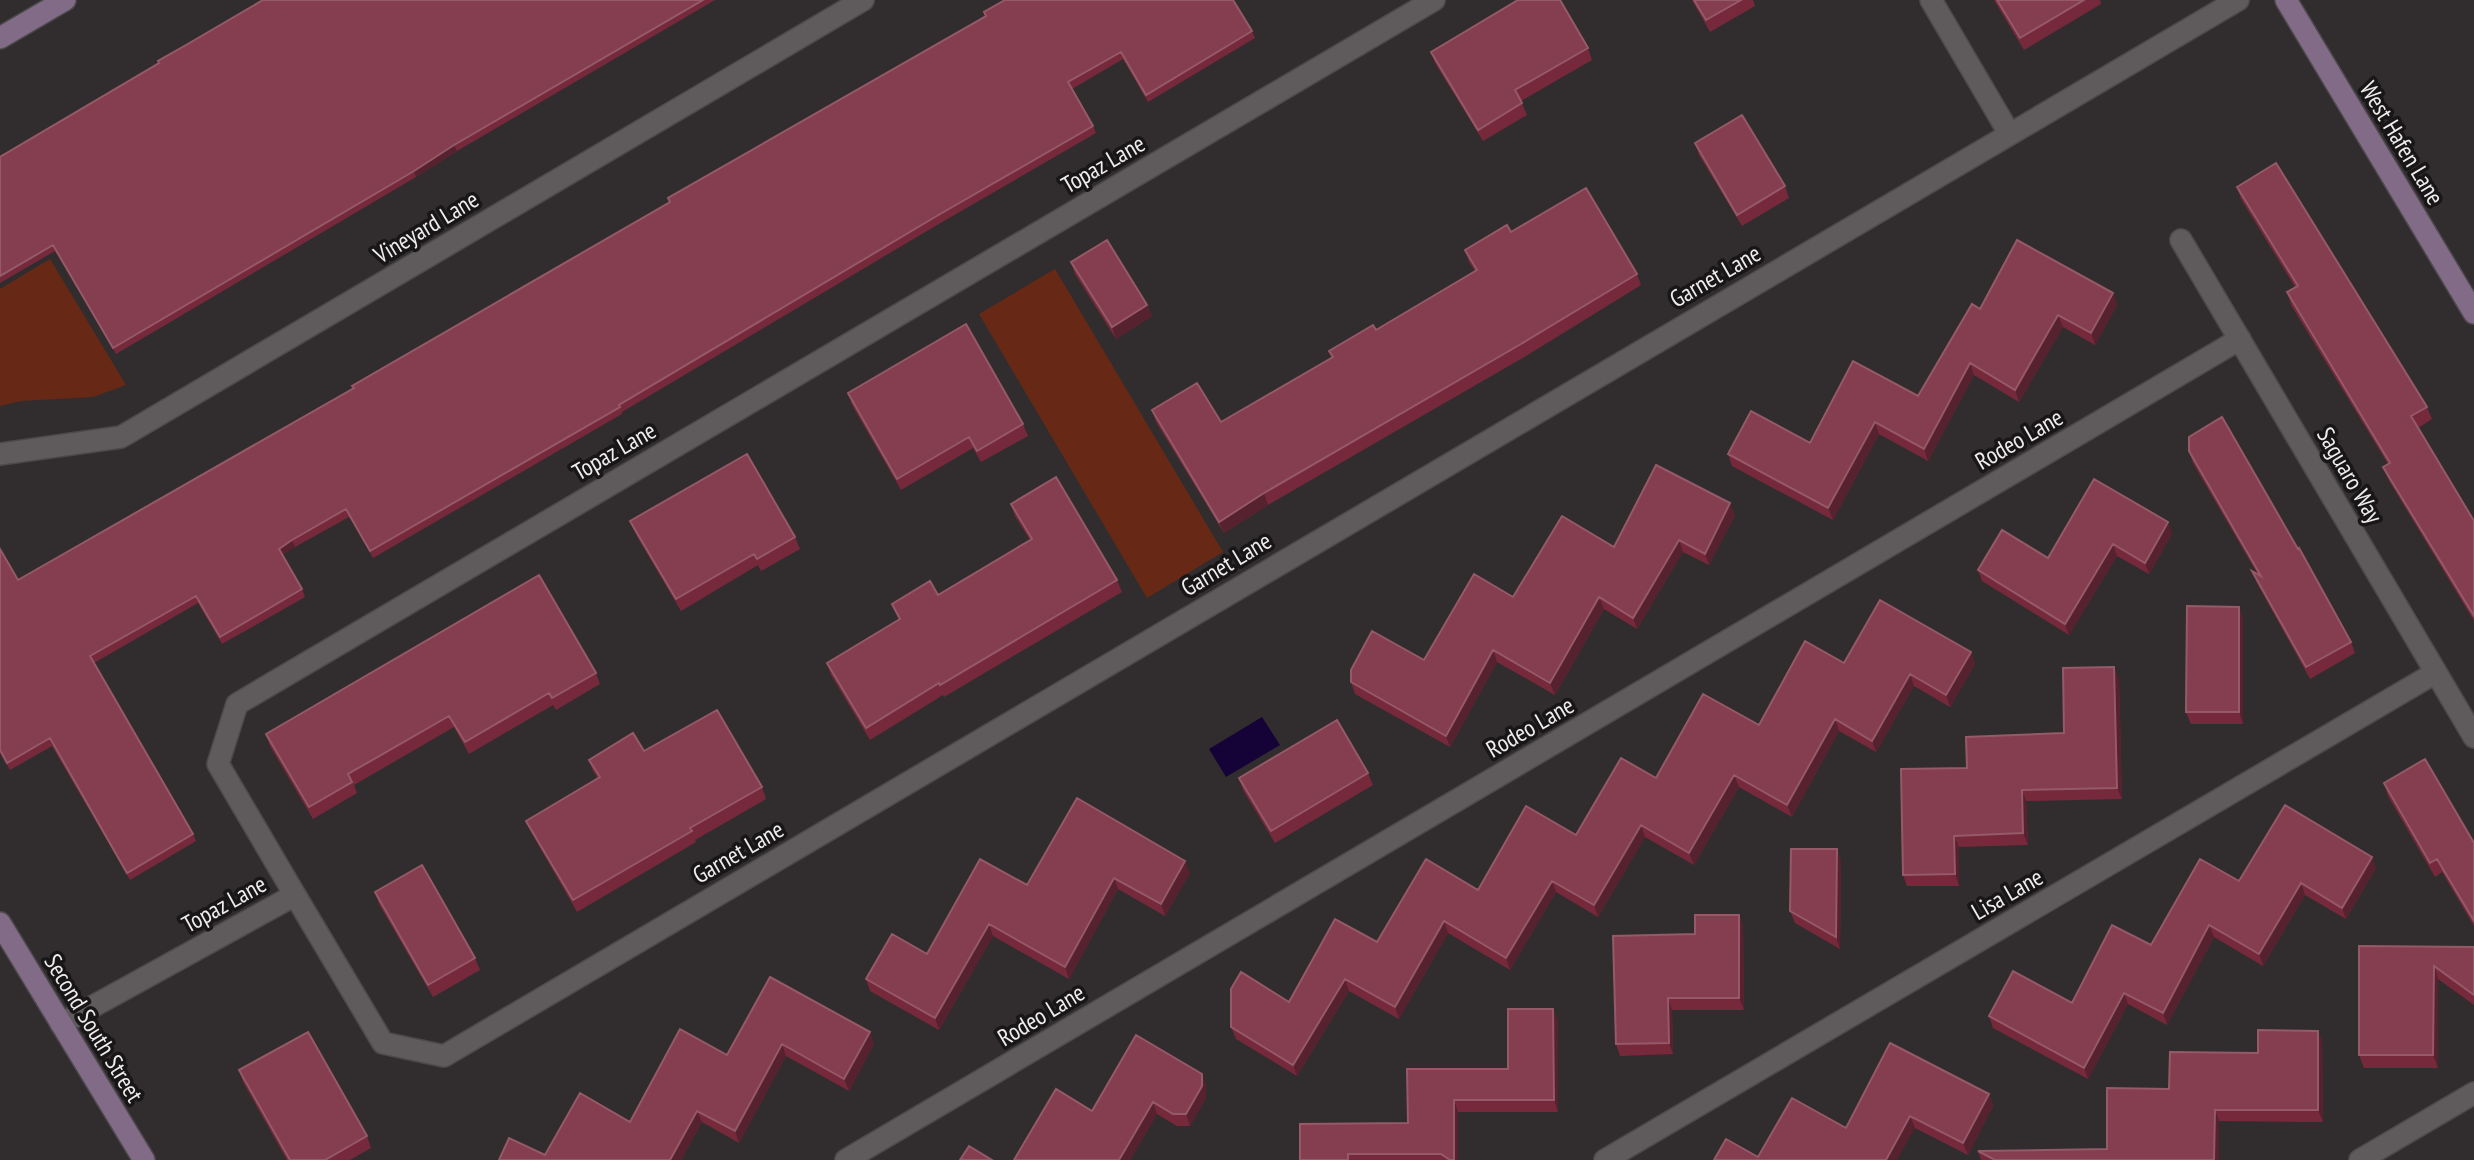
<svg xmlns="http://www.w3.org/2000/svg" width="2474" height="1160" font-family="'PT Sans Narrow',sans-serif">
<rect width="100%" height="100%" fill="#312d2f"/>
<path fill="#672916" d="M50 259 126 385 93 397 21 401 0 406V289Z
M1055 269 1223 552 1147 598 979 314Z"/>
<path fill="#150338" d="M1262 717 1280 745 1226 777 1209 749Z"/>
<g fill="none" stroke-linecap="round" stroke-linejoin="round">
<defs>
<path id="street" d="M1931 0 2009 133
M2181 240 2474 737
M0 454 121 437 863 0
M295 895 383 1043 444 1056 2238 0
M61 1024 295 895 218 764 237 704 1434 0
M846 1160 2240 339
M1605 1160 2435 673
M2360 1160 2474 1093"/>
<path id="secondary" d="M2286 0 2474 313
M0 38 65 0
M0 923 144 1160"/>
</defs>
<use href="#street" stroke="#4c494b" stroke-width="24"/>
<use href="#secondary" stroke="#4c494b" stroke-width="24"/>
<use href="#street" stroke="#5f5b5d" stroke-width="21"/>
<use href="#secondary" stroke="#816b86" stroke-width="21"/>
</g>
<path fill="#77293c" d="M263 0H715L457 151 416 177 116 354 55 251 0 283V157L159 63Z
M1692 0H1753L1755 6 1710 32Z
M1994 0H2100L2101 4 2024 50Z
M984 12 1252 31 1255 38 1148 102 1123 59 1072 89 1093 126 1096 133 937 225 622 412V414L373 558 349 517 295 547 282 555 302 589 305 597 222 644 198 603 94 663 193 834 196 841 130 880 52 746 10 770 0 753V549L18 580 353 388 670 202 668 198 985 16Z
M1588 48 1592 60 1521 101 1527 115 1483 141 1435 63 1431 52Z
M1695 143 1785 186 1789 198 1742 226 1699 155Z
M2237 187 2427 407 2432 419 2418 428 2474 521V621L2388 479 2383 467 2388 464 2291 305 2287 292 2295 287 2241 199Z
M1511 232 1637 274 1641 285 1526 356 1268 505 1224 533 1156 422 1152 410 1221 422 1332 358 1329 351 1376 330 1475 271 1469 262 1465 250Z
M1071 262 1147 305 1152 316 1116 339 1075 274Z
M2113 293 2117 305 2095 345 2063 327 2019 402 1974 375 1928 461 1879 434 1833 520 1732 466 1728 454 1810 443 1918 396 1980 309Z
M848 393 1023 424 1028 436 981 462 973 448 901 490 852 405Z
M2189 451 2351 642 2355 653 2310 679 2257 583 2252 571 2257 573 2193 463Z
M2094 479 2172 534 2149 574 2117 556 2069 635 1982 581 1978 570 2048 558Z
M1011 504 1117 580 1122 592 944 697 943 695 870 740 831 675 827 663 899 620 892 604 938 595 1030 540 1015 516Z
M1735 515 1709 565 1683 552 1637 629 1604 609 1555 695 1497 662 1450 747 1355 694 1351 682 1424 660 1513 597 1614 547Z
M630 521 795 537 800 549 761 571 758 565 681 611 635 533Z
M2239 607 2243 619V724H2191L2186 712Z
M1971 652 1975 664 1950 707 1914 686 1876 752 1839 731 1792 817 1739 787 1694 865 1645 837 1598 917 1556 892 1510 970 1448 933 1399 1019 1349 991 1297 1076 1236 1039 1231 1027 1289 1002 1377 942 1478 890 1576 835 1656 778 1759 725 1844 663Z
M596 673 600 684 556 710 553 705 469 754 454 727 354 785 357 793 313 819 270 746 266 734Z
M2119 679 2122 799 2026 801 2028 845 1959 847V886H1907L1903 875 1967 768 2064 733Z
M644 751 762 787 766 799 695 840 696 842 577 912 531 832 526 821 598 779 593 771 589 760Z
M1368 773 1373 785 1275 843 1243 790 1239 778Z
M2384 783 2474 843V926L2442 872 2435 877 2388 796Z
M1077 798 1190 873 1165 916 1118 889 1069 979 993 936 939 1030 870 991 866 979 927 954 1027 885Z
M1837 849 1841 861 1840 949 1795 923 1790 911Z
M2376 868 2346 919 2305 895 2263 966 2214 937 2167 1025 2128 1004 2088 1079 1993 1028 1989 1016 2072 1003 2239 881Z
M375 892 475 958 480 970 433 997 379 904Z
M1739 915 1743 927 1744 1010H1672L1673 1054 1620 1056 1616 1044 1695 934Z
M2359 946 2474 947V1005L2438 979V1068H2364L2359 1055Z
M770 977 874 1044 849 1091 786 1056 739 1143 702 1122 681 1160H499L545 1155 630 1122 727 1055Z
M1558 1021V1112H1458V1160H1300L1408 1123 1508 1069Z
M2318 1031 2322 1042 2323 1122 2219 1121V1160H1981L1978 1151 2107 1149 2169 1089Z
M239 1070 367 1136 371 1148 350 1160H287L243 1082Z
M1206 1085V1098L1190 1126H1177L1157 1114 1130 1160 1092 1111Z
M1989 1094 1993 1106 1968 1155 1915 1128H1846Z"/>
<path fill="#56222f" d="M454 145 457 151 416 177 414 171Z
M2113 293 2117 305 2095 345 2091 333Z
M1147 305 1152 316 1116 339 1112 327Z
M2058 315 2063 327 2019 402 2015 390Z
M1970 363 1974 375 1928 461 1924 449Z
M1875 422 1879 434 1833 520 1828 508Z
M1264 493 1268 505 1224 533 1219 522Z
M1730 503 1735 515 1709 565 1705 554Z
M2168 522 2172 534 2149 574 2145 563Z
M292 540 295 547 281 556 279 549Z
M1679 540 1683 552 1637 629 1633 618Z
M2113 544 2117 556 2069 635 2065 624Z
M1599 597 1604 609 1555 695 1550 683Z
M2239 607 2243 619V724L2239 712Z
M1493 650 1497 662 1450 747 1446 736Z
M1971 652 1975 664 1950 707 1946 695Z
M2114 667 2119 679 2122 799 2117 788Z
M1910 674 1914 686 1876 752 1872 741Z
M1835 719 1839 731 1792 817 1787 805Z
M1734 775 1739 787 1694 865 1689 853Z
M2022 790 2026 801 2028 845 2023 833Z
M1641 825 1645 837 1598 917 1594 905Z
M1954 836 1959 847V886L1955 874Z
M1837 849 1841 861 1840 949 1836 937Z
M2372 857 2376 868 2346 919 2342 908Z
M1185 861 1190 873 1165 916 1161 904Z
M1114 878 1118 889 1069 979 1065 967Z
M1552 881 1556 892 1510 970 1506 958Z
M2301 883 2305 895 2263 966 2259 954Z
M1739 915 1743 927 1744 1010 1739 998Z
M1444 921 1448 933 1399 1019 1395 1007Z
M989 924 993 936 939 1030 935 1018Z
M2209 925 2214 937 2167 1025 2163 1013Z
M2434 966 2438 979V1068L2433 1055Z
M1345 979 1349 991 1297 1076 1293 1065Z
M2124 993 2128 1004 2088 1079 2084 1068Z
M1668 998 1672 1010 1673 1054 1669 1043Z
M1553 1009 1558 1021V1112L1554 1100Z
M2318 1031 2322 1042 2323 1122 2318 1110Z
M870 1032 874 1044 849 1091 844 1079Z
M782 1044 786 1056 739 1143 735 1131Z
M1202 1074 1206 1085V1098L1190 1126 1186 1114Z
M1989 1094 1993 1106 1968 1155 1963 1143Z
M1454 1100 1458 1112V1160H1454Z
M1153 1102 1157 1114 1130 1160H1119Z
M2215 1110 2219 1121V1160H2214Z
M697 1111 702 1122 681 1160H670Z
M1910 1116 1915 1128 1897 1160H1886Z"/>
<path fill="#843e4f" stroke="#955968" stroke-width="2" d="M263 0H703L454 145 414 171 113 348 53 245 0 276V157L159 63 158 61 186 45Z
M1005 0H1233L1252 31 1146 95 1121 52 1068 82 1093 126 935 217 619 405 620 407 370 551 346 509 292 540 279 549 302 589 220 637 196 596 90 656 193 834 127 873 50 738 7 763 0 750V549L18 580 354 388 352 386 670 202 668 198 986 16 984 12Z
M1518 0H1560L1588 48 1515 90 1522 103 1478 130 1431 52Z
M1694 0H1741L1706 20Z
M1997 0H2084L2020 38Z
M1742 115 1785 186 1737 215 1695 143Z
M2276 163 2427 407 2411 416 2474 521V616L2383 467 2390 463 2287 292 2298 286 2237 187Z
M1586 188 1637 274 1521 344 1264 493 1219 522 1152 410 1197 383 1221 422 1333 357 1329 351 1373 325 1376 330 1477 270 1465 250 1507 225 1511 232Z
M1107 240 1147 305 1112 327 1071 262Z
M2017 240 2113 293 2091 333 2058 315 2015 390 1970 363 1924 449 1875 422 1828 508 1728 454 1751 411 1810 443 1853 361 1918 396 1972 304 1980 309Z
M966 324 1023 424 977 451 969 437 897 479 848 393Z
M2222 417 2298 549 2299 548 2351 642 2306 667 2252 571 2261 576 2189 451V437Z
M747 454 795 537 757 559 754 554 676 599 630 521Z
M1656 465 1730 503 1705 554 1679 540 1633 618 1599 597 1550 683 1493 650 1446 736 1351 682V670L1372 631 1424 660 1474 574 1513 597 1562 516 1614 547Z
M1056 477 1117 580 940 685 939 683 866 728 827 663 900 619 892 604 930 581 938 595 1032 539 1011 504Z
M2094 479 2168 522 2145 563 2113 544 2065 624 1978 570 2002 530 2048 558Z
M539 575 596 673 552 698 549 693 465 742 449 716 348 774 352 782 309 807 266 734Z
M1880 600 1971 652 1946 695 1910 674 1872 741 1835 719 1787 805 1734 775 1689 853 1641 825 1594 905 1552 881 1506 958 1444 921 1395 1007 1345 979 1293 1065 1231 1027V989L1241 972 1289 1002 1335 919 1377 942 1426 859 1478 890 1526 806 1576 835 1621 758 1656 778 1703 694 1759 725 1805 641 1844 663Z
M2187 606 2239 607V712H2186Z
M2114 667 2117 788 2022 790 2023 833 1954 836 1955 874 1903 875 1901 769 1967 768 1966 737 2064 733 2063 668Z
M717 710 762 787 690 828 692 831 573 900 526 821 600 777 589 760 633 733 644 751Z
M1337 720 1368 773 1271 831 1239 778Z
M2425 759 2474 843V921L2437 859 2430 863 2384 783Z
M1077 798 1185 861 1161 904 1114 878 1065 967 989 924 935 1018 866 979 892 934 927 954 980 859 1027 885Z
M2285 805 2372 857 2342 908 2301 883 2259 954 2209 925 2163 1013 2124 993 2084 1068 1989 1016 2013 971 2072 1003 2112 925 2151 945 2200 859 2239 881Z
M1791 849H1837L1836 937 1790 911Z
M422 865 475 958 428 985 375 892Z
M1695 915H1739V998H1668L1669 1043 1616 1044 1613 936 1695 934Z
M2359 946 2474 947V995L2434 966 2433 1055H2359Z
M770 977 870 1032 844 1079 782 1044 735 1131 697 1111 670 1160H499L509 1138 545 1155 580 1093 630 1122 680 1029 727 1055Z
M1508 1009H1553L1554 1100H1454V1160H1450L1441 1154H1348V1160H1300V1124L1408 1123 1407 1069H1508Z
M2258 1030 2318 1031V1110H2215L2214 1160H1995L1978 1151 2107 1149V1088L2169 1089 2170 1052 2258 1053Z
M308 1032 367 1136 325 1160H290L239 1070Z
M1136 1035 1202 1074V1086L1186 1114H1173L1153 1102 1119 1160H1014L1056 1089 1092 1111Z
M1890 1043 1989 1094 1963 1143 1910 1116 1886 1160H1714L1726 1139 1758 1157 1792 1098 1846 1128Z
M969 1146 992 1160H960Z"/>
<g text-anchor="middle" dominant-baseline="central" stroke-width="7" stroke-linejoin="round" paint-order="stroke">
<g font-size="24" fill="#efedee" stroke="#181617">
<text transform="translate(2402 143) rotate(59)">West Hafen Lane</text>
<text transform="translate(1103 164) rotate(-30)">Topaz Lane</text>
<text transform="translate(426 227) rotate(-31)">Vineyard Lane</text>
<text transform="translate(1715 276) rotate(-30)">Garnet Lane</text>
<text transform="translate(2019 439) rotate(-30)">Rodeo Lane</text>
<text transform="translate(614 451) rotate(-30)">Topaz Lane</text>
<text transform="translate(2350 475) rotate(60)">Saguaro Way</text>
<text transform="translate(1226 564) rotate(-31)">Garnet Lane</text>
<text transform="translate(1530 727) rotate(-30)">Rodeo Lane</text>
<text transform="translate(738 852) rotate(-30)">Garnet Lane</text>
<text transform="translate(2007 894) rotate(-30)">Lisa Lane</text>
<text transform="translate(224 904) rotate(-29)">Topaz Lane</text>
<text transform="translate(1041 1015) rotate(-31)">Rodeo Lane</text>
<text transform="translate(94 1028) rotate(59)">Second South Street</text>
</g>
</g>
</svg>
